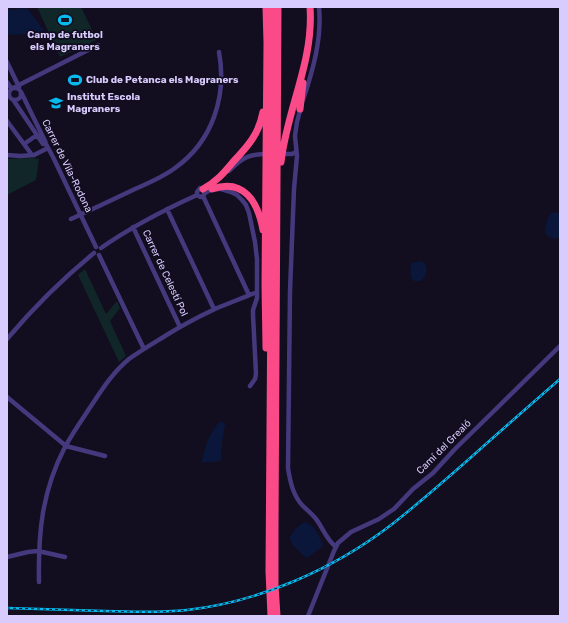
<svg xmlns="http://www.w3.org/2000/svg" width="567" height="623" font-family="Rubik,sans-serif">
<rect width="100%" height="100%" fill="#120d1f"/>
<path fill="#102628" d="M37 7H81L97 40 60 57Z
M31 158H33L39 159 36 180 7 195V159Z
M85 269 106 314 117 301 120 308 110 321 126 356 119 362 78 275Z"/>
<path fill="#0a163a" d="M27 8 46 33 7 35V10Z
M552 212 560 213V237C554 241 548 238 545 232 545 226 547 217 552 212Z
M419 261C428 261 428 272 424 278 423 280 421 281 419 281 409 284 410 271 411 265L412 263Z
M221 421 224 423 225 425 222 443 221 459 220 461 211 462H202V461C205 447 209 431 221 421Z
M304 522C314 523 319 536 323 544L322 547 307 558 305 557 292 544 290 539V537L295 529Z"/>
<g fill="none" stroke-linecap="round" stroke-linejoin="round">
<path stroke="#44397d" stroke-width="4.5" d="M7 62 19 87
M7 82 11 88
M9 94a6 6 0 1 1 12 0a6 6 0 1 1-12 0Z
M13 88 98 45
M21 92 45 141 46 144 53 157 96 247
M303 100C313 70 322 39 319 7
M14 101 43 144H46
M301 107 297 122 295 136 297 156 294 189 290 291 288 468C290 481 293 496 303 506 307 510 312 514 316 519 323 528 326 539 336 547
M7 121 32 155
M24 144 37 135
M280 154H292L296 152
M7 155 20 156 34 155 48 148
M229 171C243 157 249 154 268 154
M205 193 212 189H221L231 192 237 195 242 200 246 205 249 213 255 242 257 259V298L253 310V315L256 374 255 379 250 386
M203 196 249 295
M167 209 214 309
M71 219C93 209 114 199 135 189 149 183 163 177 175 168 213 141 227 96 219 52
M133 227 180 327
M101 248C131 227 164 210 197 195L200 197 203 196 204 195 205 191 203 189 200 188 197 192V195
M99 255 144 349
M7 339C34 307 61 280 94 253
M7 397 66 446 105 456
M7 557 28 552 38 551 65 557
M39 582C38 533 42 491 65 447 72 434 81 421 89 409 101 391 112 373 129 359 140 351 152 344 165 336 181 326 198 317 215 309 229 303 243 298 257 292
M308 616 334 551 338 543 351 532 379 519 394 509 413 489 433 473 455 449 497 408 560 346"/>
<path stroke="#fa4a88" stroke-width="7" d="M266 7 267 43 265 284 266 348
M300 109 303 83
M281 162C287 109 314 61 310 7
M203 189C216 182 224 173 233 162 248 146 259 134 263 112
M212 189C244 178 258 202 263 230
M271 616 269 571 273 7
M277 616 275 585V527L278 7"/>
<defs>
<path id="rail" d="M7 608C40 609 72 610 105 611 132 612 159 613 187 610 259 602 334 569 391 525 417 505 443 482 468 460 498 433 529 406 560 379"/>
</defs>
<use href="#rail" stroke="#07baef" stroke-width="2.5"/>
<use href="#rail" stroke="#120d1f" stroke-width="1" stroke-dasharray="3" stroke-linecap="butt"/>
</g>
<defs>
<symbol id="stadium-bare" viewBox="-9 -9 18 18"><path d="M0-5a6.5 5 0 1 0 0 10a6.5 5 0 1 0 0-10ZM-3.5-1.8h7v3.6h-7Z" fill="#07baef" stroke="#120d1f" stroke-width="2.5" paint-order="stroke"/></symbol>
<symbol id="school-bare" viewBox="-9 -9 18 18"><path d="M0-5L7-2L0 1L-7-2ZM-4 1L0 2.5L4 1V4Q0 6-4 4Z" fill="#07baef" stroke="#120d1f" stroke-width="2.5" paint-order="stroke"/></symbol>
</defs>
<g fill-rule="evenodd">
<use href="#stadium-bare" x="55" y="10" width="20" height="20"/>
<use href="#stadium-bare" x="65" y="70" width="20" height="20"/>
<use href="#school-bare" x="46" y="93" width="20" height="20"/>
</g>
<g text-anchor="middle" dominant-baseline="central" stroke-width="3.5" stroke-linejoin="round" paint-order="stroke">
<g font-size="10" font-weight="bold" fill="#d8ccfe" stroke="#120d1f" text-anchor="start">
<text x="65" y="35" text-anchor="middle">Camp de futbol<tspan x="65" dy="12">els Magraners</tspan></text>
<text x="86" y="80">Club de Petanca els Magraners</text>
<text x="67" y="97">Institut Escola<tspan x="67" dy="12">Magraners</tspan></text>
</g>
<g font-size="10" fill="#d8ccfe" stroke="#120d1f">
<text transform="translate(67 166) rotate(64)">Carrer de Vila-Rodona</text>
<text transform="translate(165 273) rotate(65)">Carrer de Celestí Pol</text>
<text transform="translate(444 447) rotate(-45)">Camí del Grealó</text>
</g>
</g>
<rect width="567" height="623" fill="none" stroke="#d8ccfe" stroke-width="16"/>
</svg>
